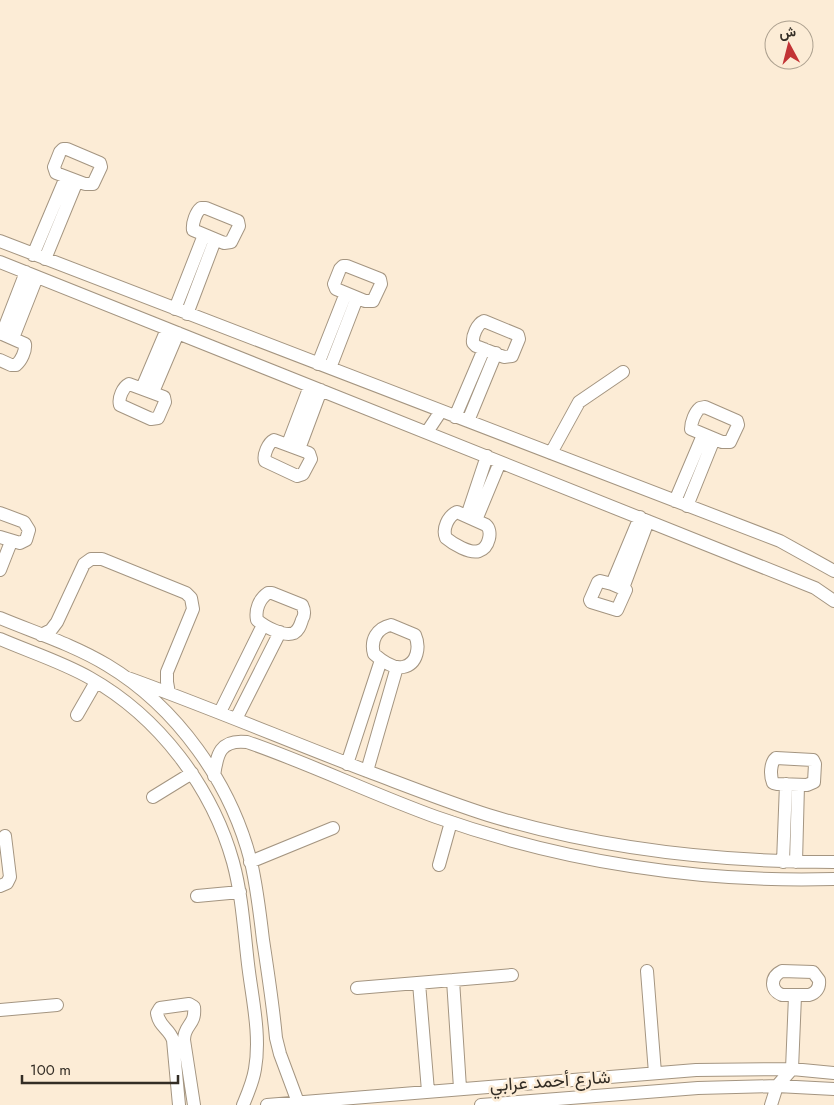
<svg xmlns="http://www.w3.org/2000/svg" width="834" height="1105" font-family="Jost,Vazirmatn,sans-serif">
<rect width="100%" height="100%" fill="#fcecd6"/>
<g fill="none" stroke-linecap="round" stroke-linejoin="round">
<defs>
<path id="minor" d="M63 149H67L100 163 101 167 93 184H85L56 173 54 167 60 152Z
M201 208H206L238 221 239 226 231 242 224 243 193 230C192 223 196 212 201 208Z
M0 241 780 541 834 571
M33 255 66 177
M45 259 77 181
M0 262 815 588 834 601
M343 266H347L380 279 381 284 373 301H365L336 289 334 284 340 269Z
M175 309 204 235
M187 314 215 240
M484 321 518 335 519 339 512 356 504 357 476 346 473 343C472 336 477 324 484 321Z
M0 333 25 344C26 351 21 361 16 365H11L0 360
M2 334 26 272
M13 338 37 277
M318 364 346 293
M330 368 357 298
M129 384 164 397 165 402 158 418 151 419 120 405C118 398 123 387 129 384Z
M142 388 167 329
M153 392 178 333
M705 407 737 421 738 425 730 442H722L691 429C691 422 695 412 700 408Z
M455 417 484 349
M468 421 496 353
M427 432 441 411
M274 440 309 453 311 459 303 474 297 476 265 461C263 455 268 443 274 440Z
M288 444 310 386
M299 449 321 390
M551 453 579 402 623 372
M675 501 703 435
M687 506 714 439
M457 512 486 525C493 531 489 548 479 551 470 554 453 544 446 538 442 529 448 516 457 512Z
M0 513 24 522 29 530 26 540 20 543 0 537
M467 516 487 456
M476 520 500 462
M0 570 11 542
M600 581 612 584 626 590 617 610 591 602 590 600 598 582Z
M612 584 640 517
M623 588 648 521
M268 593H272L302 605C305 611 305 615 302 620 300 626 299 630 294 633 284 637 265 627 257 620 255 610 259 599 268 593Z
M0 618C36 633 74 645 107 665 177 707 231 783 251 862 257 888 260 914 263 940 268 973 273 1005 276 1038L280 1054 299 1105
M391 625 415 635C420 646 418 664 403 667 393 669 381 660 374 654 370 640 377 628 391 625Z
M41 635 51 630 57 622 84 564 91 559H102L186 593 191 598 193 609 167 672V682L169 693
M0 639C30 652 62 662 90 678 159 717 212 787 233 862 242 895 244 930 248 964 252 998 261 1035 255 1069 253 1082 248 1093 243 1105
M125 677C206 706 286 740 367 771 407 786 447 802 488 815 600 849 717 862 834 862
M220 712 263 625
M77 715 96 682
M236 719 280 632
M776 758 813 760 815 764 814 782 807 785 777 784 773 783C770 776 770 763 776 758Z
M347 764 381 660
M367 771 397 667
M214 776C217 754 220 739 247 742 311 764 372 794 436 817 563 862 700 883 834 879
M153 797 192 773
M250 862 333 828
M783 862 786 784
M796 862 798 785
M439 865 451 822
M0 886 7 883 10 877 5 836
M197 896 240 892
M647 971 655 1073
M782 971 813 972 819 980C820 988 816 993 809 995H782C770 990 770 977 782 971Z
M453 980 460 1088
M419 983 428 1091
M357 988 512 975
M0 1010 57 1005
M179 1105 173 1040C169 1028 159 1027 157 1013L160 1008 189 1004 194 1007C196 1026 184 1024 184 1040L194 1105
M267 1105 696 1070 792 1069 834 1073
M481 1105 698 1088 777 1086 834 1089
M771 1105 777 1086 792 1069 795 996"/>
</defs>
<use href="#minor" stroke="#a49581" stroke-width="14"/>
<use href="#minor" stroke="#fff" stroke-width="12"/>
</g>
<g text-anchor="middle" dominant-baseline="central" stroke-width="5" stroke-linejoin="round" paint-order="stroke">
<g font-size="18" fill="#332d25" stroke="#fcecd6">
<text transform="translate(550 1081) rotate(-4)">شارع أحمد عرابي</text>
</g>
</g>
<g transform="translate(789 45) rotate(353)"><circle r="24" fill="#fcecd6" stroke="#aca08f"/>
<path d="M0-4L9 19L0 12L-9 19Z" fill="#c23335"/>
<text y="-8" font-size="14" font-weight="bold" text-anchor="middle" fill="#332d25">ش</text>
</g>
<path d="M22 1075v8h156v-8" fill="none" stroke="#332d25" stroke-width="2.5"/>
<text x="30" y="1075" font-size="15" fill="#332d25" stroke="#fcecd6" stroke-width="4" paint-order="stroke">100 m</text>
</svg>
